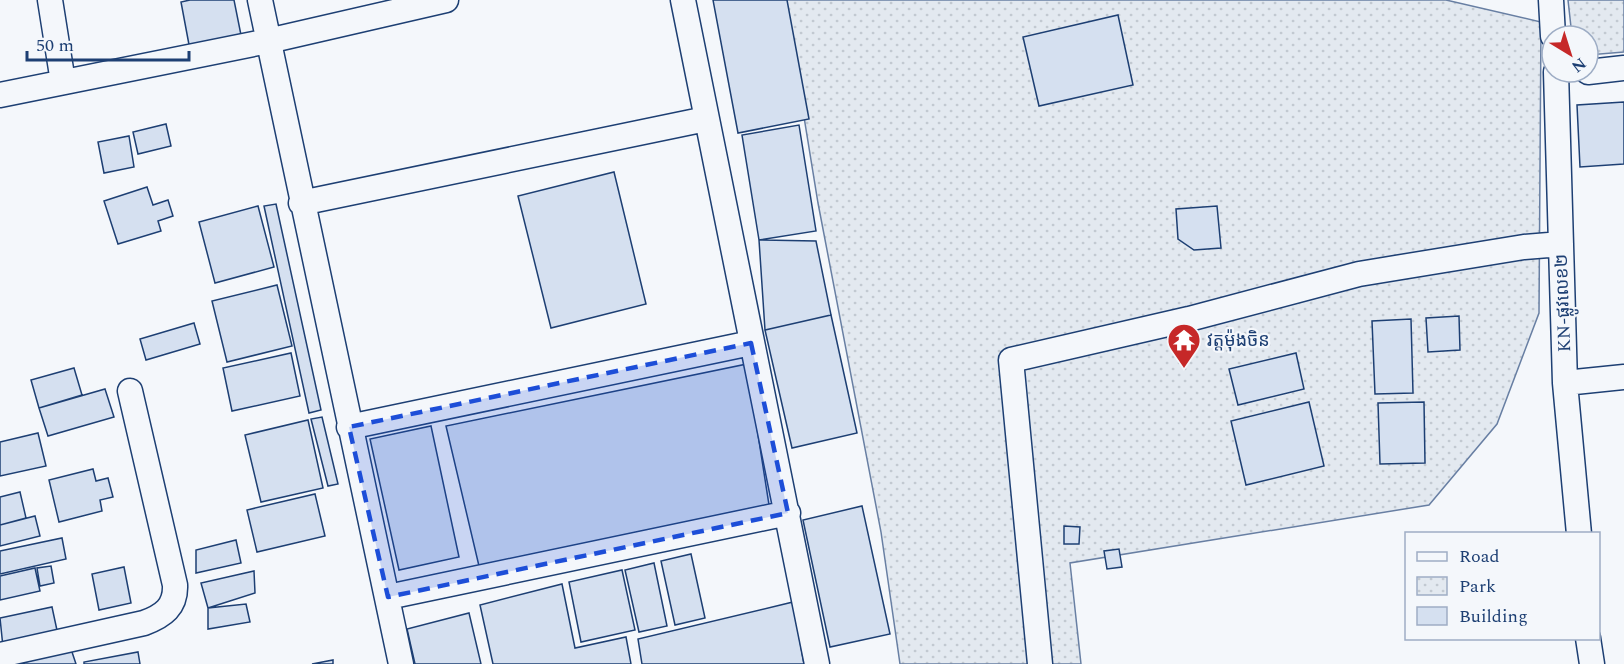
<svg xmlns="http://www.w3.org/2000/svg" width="1624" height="664" font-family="Spectral,'Noto Sans Khmer',serif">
<defs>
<pattern id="park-dots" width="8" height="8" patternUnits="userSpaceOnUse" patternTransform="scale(1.5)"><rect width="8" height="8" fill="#e3e9f0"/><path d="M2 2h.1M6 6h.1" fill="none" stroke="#c2c9d1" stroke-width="1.8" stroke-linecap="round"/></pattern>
</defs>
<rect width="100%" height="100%" fill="#f4f7fb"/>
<path fill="url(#park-dots)" stroke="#687fa3" stroke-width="1.5" d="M785 0H1446L1541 22 1539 313 1497 424 1429 505 1070 563 1081 664H900L881 532 818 203Z
M1568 0H1624V52L1588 55V36H1572Z"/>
<path fill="#d5e0f0" stroke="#1d3f73" stroke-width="1.5" d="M190 0H234L242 40 190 50 181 2Z
M713 0H787L809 119 738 133Z
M1118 15 1133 85 1039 106 1023 37Z
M1624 102V164L1580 167 1577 105Z
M166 124 171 146 138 154 133 132Z
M799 125 816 231 759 240 742 135Z
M129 136 134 167 104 173 98 142Z
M614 172 646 304 551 328 518 196Z
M147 187 153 205 168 200 173 216 158 221 161 231 118 244 104 201Z
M276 204 321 410 309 413 264 206Z
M258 206 274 267 215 283 199 222Z
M1217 206 1221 248 1194 250 1178 239 1176 209Z
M759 240 816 241 831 315 765 330Z
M277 285 292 346 227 362 212 301Z
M831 315 857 433 792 448 765 330Z
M1459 316 1460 350 1428 352 1426 318Z
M1411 319 1413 393 1375 394 1372 321Z
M194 323 200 344 146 360 140 339Z
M291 353 300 396 232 411 223 368Z
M1296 353 1304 389 1238 405 1229 369Z
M747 364 769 505 479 566 446 426Z
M74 368 82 395 39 408 31 380Z
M105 389 114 417 48 436 39 408Z
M1309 402 1324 466 1246 485 1231 421Z
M1424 402 1425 463 1380 464 1378 403Z
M322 417 338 484 328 486 311 419Z
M308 420 323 488 261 502 245 435Z
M431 426 459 557 399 570 370 439Z
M38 433 46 466 0 476V442Z
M93 469 96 481 108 478 113 497 100 500 102 511 59 522 49 480Z
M20 492 26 518 0 525V497Z
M315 494 325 536 257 552 247 510Z
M862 506 890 634 830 647 803 520Z
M35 516 40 536 0 546V525Z
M1064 526 1080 527 1079 544H1064Z
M62 538 66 559 0 574V551Z
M236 540 241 563 196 573V550Z
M1119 549 1122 567 1107 569 1104 551Z
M691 554 705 618 675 625 661 561Z
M654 563 667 626 639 632 625 570Z
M51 566 54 583 40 586 37 568Z
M124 567 131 603 99 610 92 574Z
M35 568 40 591 0 600V576Z
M622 570 635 630 581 642 569 582Z
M254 571 255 593 208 608 201 583Z
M562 584 575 648 626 637 631 664H493L480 605Z
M793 602 804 664H642L638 639Z
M246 604 250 622 208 629V608Z
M52 607 58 635 3 647 0 618Z
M469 613 481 664H415L407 629Z
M71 649 76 664H19Z
M138 652 140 664H84V662Z
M333 660V664H312Z"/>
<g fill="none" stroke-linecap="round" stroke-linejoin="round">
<defs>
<path id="minor" d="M50 0 63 82
M260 0 401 664
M683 0C726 222 774 442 817 664
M1551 0 1553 36
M1556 72 1565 383 1579 534
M1588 72 1624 68
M0 95 268 41 446 0
M301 203 706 119
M1565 383 1624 377
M349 427 751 343
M388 597 788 513
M1588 638 1592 664
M0 655 144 623C163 616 176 607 175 585L130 391
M1040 664 1011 360 1189 319 1359 274 1524 247 1561 244"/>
</defs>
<use href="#minor" stroke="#1d3f73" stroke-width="27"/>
<use href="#minor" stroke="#f4f7fb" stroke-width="24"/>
</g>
<path fill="#1d4ed8" fill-opacity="0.2" stroke="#1d4ed8" stroke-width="4.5" stroke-dasharray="12 8" stroke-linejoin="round" d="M751 343 788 513 388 597 349 427Z"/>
<defs>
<symbol id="temple-pin" viewBox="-11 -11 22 30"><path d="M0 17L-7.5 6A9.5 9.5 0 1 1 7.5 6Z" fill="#c62828" stroke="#f4f7fb"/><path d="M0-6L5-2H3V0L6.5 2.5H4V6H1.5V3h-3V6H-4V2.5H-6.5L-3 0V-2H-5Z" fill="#fff"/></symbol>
</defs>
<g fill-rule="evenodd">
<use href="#temple-pin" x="1165" y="321" width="38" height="52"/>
</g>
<g text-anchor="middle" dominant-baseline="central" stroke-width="4.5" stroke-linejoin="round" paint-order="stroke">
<g font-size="18" fill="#1d3f73" stroke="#f4f7fb">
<text transform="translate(1563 303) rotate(-92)">KN-ផ្លូវលេខ២</text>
</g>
<g font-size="18" fill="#1d3f73" stroke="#f4f7fb" text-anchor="start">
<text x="1207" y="340">វត្តម៉ុងចិន</text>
</g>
</g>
<rect x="1405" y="532" width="195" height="108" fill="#f4f7fb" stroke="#9eadc5" stroke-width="1.5"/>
<rect x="1417" y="552" width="30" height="9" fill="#f4f7fb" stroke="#9eadc5" stroke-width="1.5"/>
<text x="1459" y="562" font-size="18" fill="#1d3f73">Road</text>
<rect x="1417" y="577" width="30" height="18" fill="url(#park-dots)" stroke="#9eadc5" stroke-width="1.5"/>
<text x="1459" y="592" font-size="18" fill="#1d3f73">Park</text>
<rect x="1417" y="607" width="30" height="18" fill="#d5e0f0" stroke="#9eadc5" stroke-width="1.5"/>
<text x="1459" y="622" font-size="18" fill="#1d3f73">Building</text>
<g transform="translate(1570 54) rotate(142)"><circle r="28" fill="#f4f7fb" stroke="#9eadc5" stroke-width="1.5"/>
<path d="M0-4.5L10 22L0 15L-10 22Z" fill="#c62828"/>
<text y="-9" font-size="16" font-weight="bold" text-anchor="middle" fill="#1d3f73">N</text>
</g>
<path d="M27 51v9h162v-9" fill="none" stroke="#1d3f73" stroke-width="3"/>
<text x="36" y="51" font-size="18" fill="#1d3f73" stroke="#f4f7fb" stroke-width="4.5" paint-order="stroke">50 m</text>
</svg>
